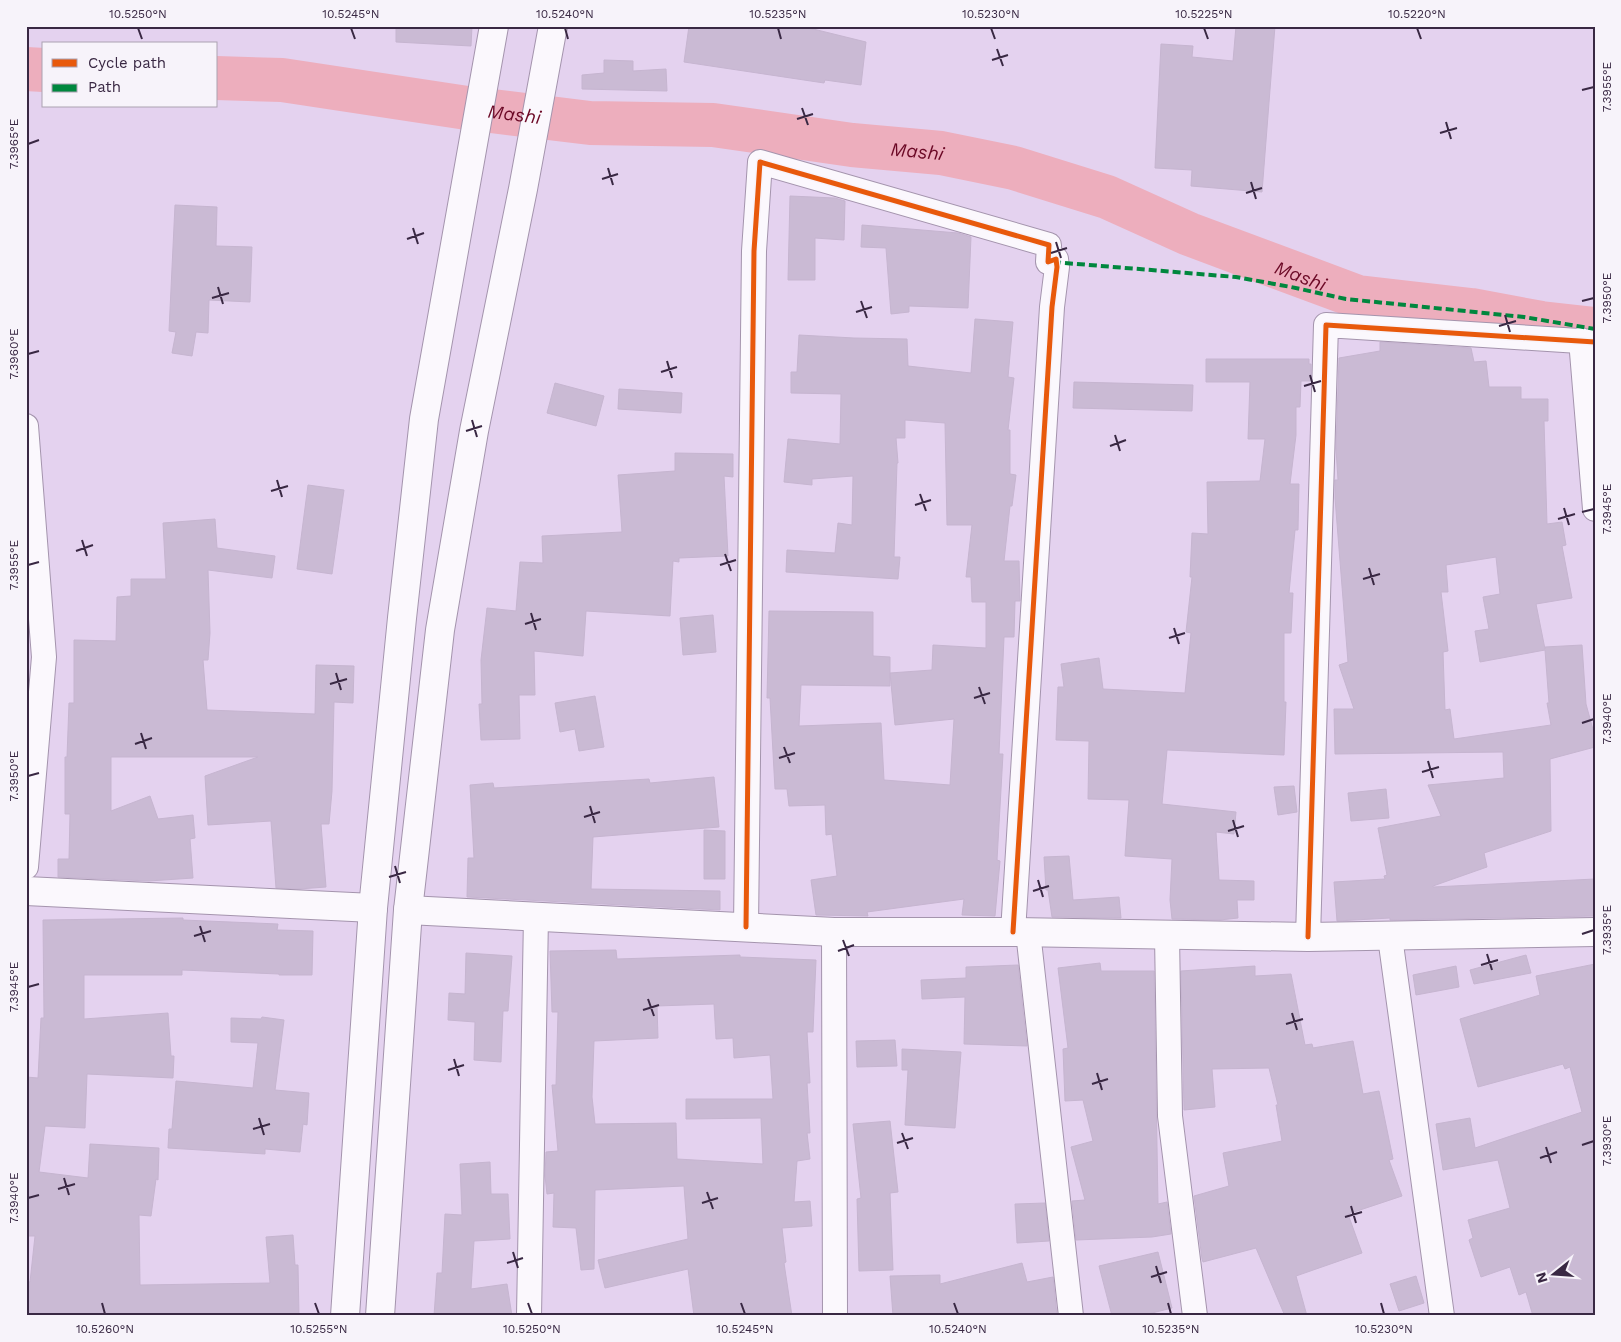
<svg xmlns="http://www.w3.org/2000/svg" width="1621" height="1342" font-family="'Work Sans',sans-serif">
<rect width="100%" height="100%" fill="#e4d2ef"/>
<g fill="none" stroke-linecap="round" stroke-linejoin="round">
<g stroke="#edaebd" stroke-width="44">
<path d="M26 69 44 70"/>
<path id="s1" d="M216 78 282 80 467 108 590 123 713 125 852 145 941 153 1014 168 1107 197 1189 234 1358 297 1471 310 1541 323 1595 329"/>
</g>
</g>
<path fill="#cabad4" stroke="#c6b5d0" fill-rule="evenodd" d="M396 26H472L471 46 396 42Z
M689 26H801L866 42 861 85 825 80 824 83 684 62Z
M1236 26H1275L1262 192 1191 186 1192 170 1155 168 1161 44 1193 46 1192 57 1233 61Z
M604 60 633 61V71L666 69 667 91 582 89V75L604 73Z
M790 196 835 198 845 201 844 240 815 238V280H788Z
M175 205 217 207 216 246 252 247 250 302 209 300 208 333 196 332 192 356 172 353 176 332 169 331Z
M862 225 958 233 971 237 968 308 909 306V312L891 314 886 248 861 247Z
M975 319 1013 322 1008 377 1014 378 1008 430H1010V474L1016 475 1012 506H1010L1004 561H1019L1020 601H1015L1014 637H1004L999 754H1003L997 860 1000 861 995 916 962 915 964 899 867 912 868 916 816 915 811 880 837 876 832 834 826 835 825 805 789 806 787 789H775L770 698H767L769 611 873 612V656L890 657V686L801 685 799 726 881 723 884 780 950 785 954 719 895 725 890 673 932 670 933 645 986 648V602H972L971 577H966L972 525H947L945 423 905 420V438H896L898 463H897L894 557H900L898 579 786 572 787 550 835 553 838 523 852 525 853 476 812 479V485L784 482 788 439 840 444 841 394 791 393V372H797L799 335 854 338 907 339 908 366 971 373Z
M1380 342 1471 348 1474 362 1486 361 1489 387H1521V399H1548V421H1544L1547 524 1562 522 1566 545 1562 546 1572 598 1536 604 1545 649V647L1582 645 1586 704 1595 737V747L1550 759 1551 831 1484 853 1487 867 1433 886V887L1595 879V916L1390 920V918L1337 921 1334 882 1385 879 1384 876 1387 875 1378 828 1441 816 1428 785 1504 778 1503 752 1335 754 1334 709H1354L1339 665 1348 662 1335 498V480H1338L1336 449 1339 358 1380 351ZM1496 557 1500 594 1483 597 1489 629 1475 631 1480 662 1545 650 1549 703H1547L1551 725 1454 739 1450 709 1445 710 1443 652 1448 651 1441 592H1448L1446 565Z
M1206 359H1309V364H1311V381H1301L1300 407H1296V435L1290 484H1299L1298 530H1295L1289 593H1293L1291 633H1284V702H1286L1284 755 1167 750 1162 804 1236 812 1234 834 1216 832 1219 880 1254 881V900H1237L1238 918 1220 920 1172 919 1170 900 1172 859 1125 856 1129 800 1088 799 1089 741 1056 740 1058 687H1064L1061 664 1099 658 1103 689 1185 693 1191 633 1186 632 1192 577H1190L1192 533 1208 534 1207 482 1260 481 1265 439H1248L1250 382H1206Z
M1074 382 1193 385 1192 411 1073 408Z
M555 383 604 396 596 426 547 413Z
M619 389 682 393 681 413 618 409Z
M675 453 733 454V477L724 476 728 556 679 558V562L673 561 670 616 586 611 583 656 534 651 535 695H519L520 739 481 740 479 704H482L481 660 487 608 516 611 520 562 543 563 542 536 622 532 618 475 675 471Z
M308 485 344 490 332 574 297 569Z
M215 519 217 548 275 556 272 578 208 570 210 633 208 660H203L207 710 315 714 316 665 354 666 353 703 334 702 332 791 329 824H321L326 887 299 889 276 888 271 821 208 825 205 776 258 757H111V811L150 796 158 819 193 815 195 838 190 839 193 878 149 881 58 877V859H69L70 814H65V757H67L69 703H74V640L116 641 117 597 131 596V579H166L163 523Z
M713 615 716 652 683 655 680 618Z
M595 696 604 747 579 751 575 729 560 732 555 703Z
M714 777 719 827 593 837 591 889 720 891V910L467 897 468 858H474L470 785 493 783 494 788 649 779 650 783Z
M1294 786 1297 812 1278 815 1274 787Z
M1386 789 1389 818 1351 821 1348 793Z
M704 830 725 831V879H704Z
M1069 856 1073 900 1119 897 1121 918 1052 917 1048 890H1046L1044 857Z
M183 918V920L278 924 277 930 313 931 312 975H279V974L182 970V975H84V1019L168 1013 171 1056H174L173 1078 87 1074 85 1128 45 1126 39 1172 88 1178 90 1144 159 1148 158 1180 156 1179 151 1216 139 1215 140 1285 270 1283 266 1237 293 1235 295 1265H298L299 1316H26L27 1282H30L35 1236H26V1077L38 1078 41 1018H44L43 920Z
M616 950 617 959 740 955V957L816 960 813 1032H807L810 1083H807L810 1133H807L810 1159 797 1161 794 1202 810 1201 812 1226 782 1228 786 1262 784 1263 792 1316H694L688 1269 605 1288 598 1260 688 1239 684 1186 595 1190 594 1269 581 1270 576 1228 553 1227 554 1193 547 1194 545 1176 546 1152 558 1151 552 1085H556L558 1012H552L550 951ZM714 1004 716 1039 733 1038 734 1058 770 1055 773 1099H686V1119L761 1118 763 1164 677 1159 676 1123 595 1124 592 1097 594 1041 658 1038 657 1006Z
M466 953 512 956 508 1011H503L501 1062 474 1060 475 1022 448 1020 449 993 465 994Z
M1526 955 1531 973 1474 984 1470 970Z
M1100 963 1101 971H1154L1158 1204 1167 1202 1171 1234 1152 1237 1076 1240 1072 1201 1085 1200 1071 1147 1093 1141 1083 1100 1065 1101 1063 1049 1068 1048 1058 968Z
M1595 964V1316H1533L1526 1292 1519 1295 1510 1267 1481 1277 1469 1240 1473 1238 1468 1220 1510 1208 1498 1160 1443 1170 1436 1124 1470 1118 1475 1148 1582 1112 1570 1067 1565 1069 1563 1064 1478 1087 1460 1019 1540 995 1536 976Z
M1018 965 1027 1046 964 1044 965 997 922 999 921 980 966 978V967Z
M1255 966V976L1291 974 1305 1045 1312 1044 1313 1048 1353 1041 1363 1094 1379 1091 1393 1159 1389 1160 1402 1196 1348 1214 1362 1253 1296 1276 1307 1316H1285L1256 1248 1203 1262 1202 1259 1194 1196 1229 1186 1223 1153 1282 1141 1276 1105H1278L1269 1068 1212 1069 1215 1107 1184 1110 1181 971Z
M1456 966 1459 987 1416 995 1413 975Z
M262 1017 284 1020 275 1090 309 1093 307 1125 303 1124 300 1152 265 1149V1154L168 1148 169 1129H172L176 1081 253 1088 258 1043 231 1042V1018L261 1019Z
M895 1040 897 1066 857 1067 856 1041Z
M902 1049 961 1052 955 1128 905 1125 908 1070H902Z
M890 1121 898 1192 890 1193 893 1270 859 1271 857 1199 861 1198 853 1124Z
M490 1162 491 1194H508L510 1239 474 1241 471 1289 507 1284 512 1316H434L437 1273H442L445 1214 462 1215 460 1164Z
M1045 1203 1049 1241 1017 1243 1015 1204Z
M1158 1252 1172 1308 1140 1316H1112L1099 1266Z
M1022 1263 1027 1282 1053 1277 1057 1316H893L890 1276 940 1275V1284Z
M1416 1276 1424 1303 1399 1311 1390 1284Z"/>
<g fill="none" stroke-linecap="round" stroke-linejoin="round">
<defs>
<path id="minor" d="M1581 340 1595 509
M26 426 44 657 26 867
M746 927 754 251 760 162 1049 245 1048 262 1056 259 1057 267 1052 307 1013 932
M834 932 835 1316
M1028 932 1071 1316
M1167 936 1170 1116 1195 1316
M1308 937 1326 325 1595 342
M1390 937 1442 1316
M529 1316 536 916"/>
<path id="tertiary" d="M26 891 373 908
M408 910 834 932H1013L1308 937 1595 932"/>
<path id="secondary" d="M345 1316 373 908 402 618 424 419 494 26
M380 1316 408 910 440 630 474 431 523 189 553 26"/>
</defs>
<use href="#minor" stroke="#a494ad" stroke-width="26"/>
<use href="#tertiary" stroke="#a494ad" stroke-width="30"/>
<use href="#secondary" stroke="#a494ad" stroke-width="30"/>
<use href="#minor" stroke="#fbf8fd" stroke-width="24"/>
<use href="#tertiary" stroke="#fbf8fd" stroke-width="28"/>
<use href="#secondary" stroke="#fbf8fd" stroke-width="28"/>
<path stroke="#00873e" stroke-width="4" stroke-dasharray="8 4" stroke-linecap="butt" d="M1053 262 1236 277 1291 287 1346 299 1524 317 1595 329"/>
<defs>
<path id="cycleway" d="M746 927 754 251 760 162 1049 245 1048 262 1056 259 1057 267 1052 307 1013 932
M1308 937 1326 325 1595 342"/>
</defs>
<use href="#cycleway" stroke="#f7f3fa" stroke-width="8"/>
<use href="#cycleway" stroke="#e8590c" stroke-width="5"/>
</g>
<path fill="none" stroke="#392843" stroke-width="2" d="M138 28 142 39M351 28 355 39M565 28 568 39M778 28 781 39M991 28 995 39M1204 28 1208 39M1417 28 1421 39M997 49 1003 66M992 60 1008 55M1582 90 1594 87M802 108 808 125M797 119 813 114M1446 122 1451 139M1440 133 1457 128M28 144 39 140M608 168 613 185M602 179 618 174M1251 182 1256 199M1246 193 1262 188M413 228 418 244M407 239 424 233M1056 242 1061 258M1051 253 1067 248M218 287 223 304M212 298 229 293M861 301 867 318M1582 301 1594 298M856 312 872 307M1505 315 1510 332M1499 326 1516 321M28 354 39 351M667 361 672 378M661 372 677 367M1310 375 1315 392M1304 386 1321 381M472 420 477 437M466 431 482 426M1115 435 1120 451M1110 446 1126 440M277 480 282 497M271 491 288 486M920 494 926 511M915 505 931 500M1564 508 1569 525M1582 512 1594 509M1558 519 1575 514M82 540 87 556M76 551 93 545M725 554 731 571M28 565 39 562M720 565 736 560M1369 568 1374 585M1363 579 1380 574M531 613 536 630M525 624 541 619M1174 628 1179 644M1169 638 1185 633M336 673 341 690M330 684 347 679M979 687 985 704M974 698 990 693M1582 723 1594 719M141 733 146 749M135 744 152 738M784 747 790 763M779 758 795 753M1428 761 1433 778M1422 772 1439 767M28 776 39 773M590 806 595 823M584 817 600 812M1233 820 1238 837M1228 831 1244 826M395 866 400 883M389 877 406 872M1038 880 1043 897M1033 891 1049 886M200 926 205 942M1582 934 1594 930M194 936 211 931M843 940 849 956M838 951 854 945M1487 954 1492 970M1481 965 1498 960M28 987 39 984M648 999 654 1016M643 1010 659 1005M1292 1013 1297 1030M1286 1024 1303 1019M454 1059 459 1076M448 1070 464 1065M1097 1073 1102 1090M1092 1084 1108 1079M259 1118 264 1135M253 1129 270 1124M902 1133 908 1149M897 1143 913 1138M1582 1145 1594 1141M1546 1147 1551 1163M1540 1158 1557 1152M64 1178 69 1195M58 1189 75 1184M707 1192 713 1209M28 1198 39 1195M702 1203 718 1198M1351 1206 1356 1223M1345 1217 1362 1212M513 1252 518 1268M507 1263 523 1258M1156 1266 1161 1283M1151 1277 1167 1272M102 1303 105 1314M315 1303 319 1314M528 1303 532 1314M741 1303 745 1314M954 1303 958 1314M1168 1303 1171 1314M1381 1303 1384 1314"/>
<g text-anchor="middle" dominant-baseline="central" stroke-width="5" stroke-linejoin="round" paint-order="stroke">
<g font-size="19" font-style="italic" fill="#6c0926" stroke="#f7f3fa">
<text stroke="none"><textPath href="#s1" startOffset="301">Mashi</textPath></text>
<text stroke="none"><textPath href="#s1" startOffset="706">Mashi</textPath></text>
<text stroke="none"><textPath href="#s1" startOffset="1111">Mashi</textPath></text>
</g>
</g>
<rect width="1621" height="1342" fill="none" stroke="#f7f3fa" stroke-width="55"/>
<rect x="42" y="42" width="175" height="65" fill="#f7f3fa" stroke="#aba2b1"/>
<rect x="52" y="59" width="25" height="8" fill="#e8590c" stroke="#aba2b1"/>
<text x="88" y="68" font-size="15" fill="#392843">Cycle path</text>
<rect x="52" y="84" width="25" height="8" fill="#00873e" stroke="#aba2b1"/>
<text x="88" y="92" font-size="15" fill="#392843">Path</text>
<g transform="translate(1554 1274) rotate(253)" stroke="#f7f3fa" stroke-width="4" paint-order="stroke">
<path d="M0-4L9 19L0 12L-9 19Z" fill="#392843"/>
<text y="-8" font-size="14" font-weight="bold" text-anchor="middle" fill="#392843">N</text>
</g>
<rect x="28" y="28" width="1566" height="1286" fill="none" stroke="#392843" stroke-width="2"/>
<g font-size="12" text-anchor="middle" fill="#392843">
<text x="138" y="18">10.5250°N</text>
<text x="351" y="18">10.5245°N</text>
<text x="565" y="18">10.5240°N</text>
<text x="778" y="18">10.5235°N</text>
<text x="991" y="18">10.5230°N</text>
<text x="1204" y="18">10.5225°N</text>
<text x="1417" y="18">10.5220°N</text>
<text transform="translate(1607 87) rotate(-90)" y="4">7.3955°E</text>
<text transform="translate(14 144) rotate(-90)" y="4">7.3965°E</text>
<text transform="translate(1607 298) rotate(-90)" y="4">7.3950°E</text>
<text transform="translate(14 354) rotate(-90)" y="4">7.3960°E</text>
<text transform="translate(1607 509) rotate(-90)" y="4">7.3945°E</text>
<text transform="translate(14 565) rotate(-90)" y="4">7.3955°E</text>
<text transform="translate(1607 719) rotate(-90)" y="4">7.3940°E</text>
<text transform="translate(14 776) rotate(-90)" y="4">7.3950°E</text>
<text transform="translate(1607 930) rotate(-90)" y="4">7.3935°E</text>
<text transform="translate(14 987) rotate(-90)" y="4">7.3945°E</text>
<text transform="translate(1607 1141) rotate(-90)" y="4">7.3930°E</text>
<text transform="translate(14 1198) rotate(-90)" y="4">7.3940°E</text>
<text x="105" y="1333">10.5260°N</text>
<text x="319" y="1333">10.5255°N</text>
<text x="532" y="1333">10.5250°N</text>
<text x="745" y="1333">10.5245°N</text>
<text x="958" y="1333">10.5240°N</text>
<text x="1171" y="1333">10.5235°N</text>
<text x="1384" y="1333">10.5230°N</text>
</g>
</svg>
